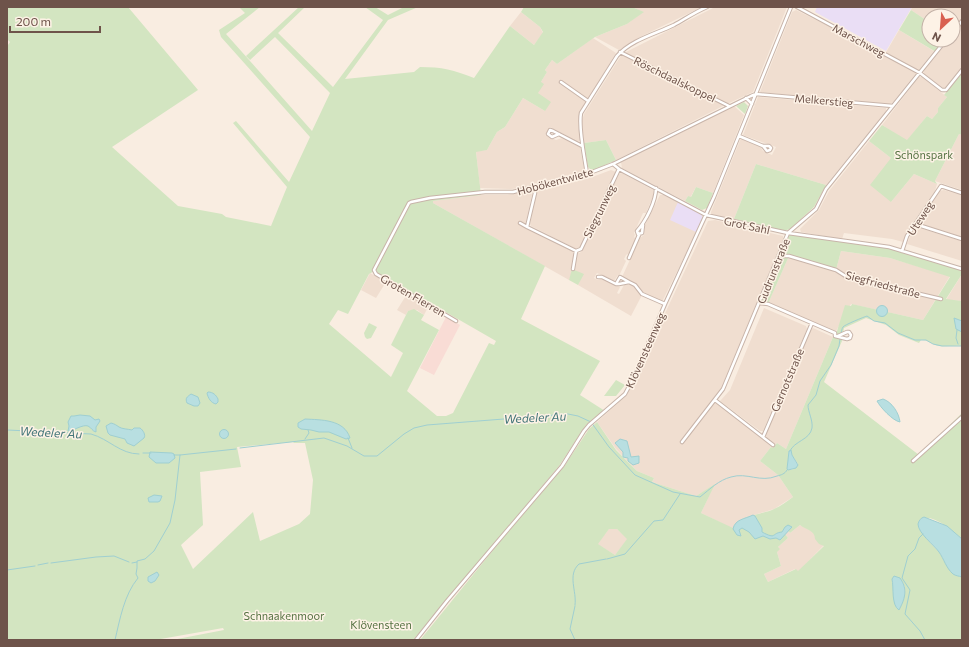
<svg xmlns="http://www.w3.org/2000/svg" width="969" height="647" font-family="Commissioner,sans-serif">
<rect width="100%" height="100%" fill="#f9ede1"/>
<path fill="#f0ded0" d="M632 7H702L644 35 619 50 595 37 627 24 643 12Z
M715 7H787L753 92 727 104 627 54 626 52Z
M912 7H962V21L953 32V16H929V22L911 10Z
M796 10 885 54 899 30 934 51 893 102 890 104 760 92 792 12Z
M521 12 540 27 543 33 534 45 510 26Z
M962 24V67L945 88H943L924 74V71L949 40H953V35Z
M593 38 616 53 580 112 578 121 580 140 578 142 550 127 545 135 556 140 562 138 580 147 585 173 532 184 528 187 511 189 480 188 476 151 487 150 497 132 505 127 523 98 545 111 538 93 541 82 547 72 545 70 552 60 557 64Z
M622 54 725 105 616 160 606 140 584 143 582 121 584 114Z
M919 77H922L947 97 938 108V112L932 119 927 116 907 141 882 125Z
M758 97 886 108V111L826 185 756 164 734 219 711 214V212L741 138 760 146 763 151 772 155 776 147 743 135Z
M734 106 744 115 713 193 696 187 690 198 688 196 685 201 622 168 621 162Z
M959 134 962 135V190L935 181Z
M869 141 891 158V202L914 174 937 184 935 191 913 223 903 242 892 239 844 233 842 239 801 232 800 229 819 210 829 191Z
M611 170 616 172V174L580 247 576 249 531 226 530 224 537 190 587 179Z
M622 173 653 190 654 194 646 213H643L634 233 635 235 634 237 636 239 630 253 626 255 624 259 626 261 619 276 618 275 614 281 597 273 594 278 598 280 601 279 605 280 620 287 617 293 619 294 624 285 630 284 634 286 642 295 631 316 578 285 583 274 570 278 569 280 433 203V201L481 195H507L530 191 532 195 526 222 525 224 520 221 518 224 574 252 580 253 619 174Z
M944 190 962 195V237L920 224 919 220 939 191Z
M660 195H665L701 214 703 219 662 302 643 292 637 285 622 277 640 238 644 235 645 225Z
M715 220 783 236V239L722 387 712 400 772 445 763 436 811 330 813 328 833 337 786 449 777 443 773 448 771 447 760 461 778 475 793 497 774 509 741 519 733 529 701 513 714 485 696 496 652 482 654 478 637 471 616 449 597 422 627 395 708 221Z
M916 227 962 241V261L907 244 913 229Z
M841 251 890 258 950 276 923 320 851 304 835 333 768 304 789 256 836 270Z
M370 273 386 282 376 298 361 290Z
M962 274V301L946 300Z
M407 294 428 307 424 315 417 310 408 311 406 315 397 310Z
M764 308 806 326 807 329 763 431H760L720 401 730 390Z
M800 525 814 532 824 545 798 572 795 569 768 582 764 574 781 566 777 552 778 547 788 538 785 534 788 531 790 533Z
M609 529H617L628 539 615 555 597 544Z"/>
<path fill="#f9dcd5" d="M446 317 460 325 434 375 420 368Z"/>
<path fill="#eadef5" d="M817 7H912L886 51 815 12Z
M678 202 701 214 703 219 696 232 670 220Z"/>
<path fill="#d3e5c1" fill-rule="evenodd" d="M7 7H128L198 90 112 147 178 206 222 214 226 217 271 226 287 187 233 123 236 121 289 182 310 137 221 37 219 30 245 13 239 7H260L226 34 312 131 330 93 275 37 250 60 246 56 299 7H305L278 33 333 87 383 20 365 7H375L388 15 404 7H418L388 20 345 79 414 72 420 67C442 67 454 70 474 78L510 26 534 45 543 32 540 27 521 12 524 7H632L644 12 627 24 595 37 557 64 552 60 545 70 547 72 541 82 544 84 538 93 551 102 545 111 523 98 505 127 497 132 487 150 476 152 481 195 433 201V203L545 266 521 319 600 361 580 395 605 411 586 425 559 466 413 640H172L224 630 223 628 155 640H7V45H8L10 42 7 39ZM376 270V272L496 341 494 345 489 343 453 413 446 416H437L407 391 439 330 421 320 424 315 414 309 408 311 391 345 403 353 391 377 329 324 338 310 348 314 369 274ZM293 442 294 443H305L313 480 310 514 299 524 260 541 253 512 193 569 181 545 203 525 200 472 241 467 237 447Z
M911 10 929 22V40H946L936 52 899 30Z
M962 73V135L959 134 935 181 937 184 914 174 891 202 870 185 891 158 869 141 882 125 907 140 927 116 932 119 938 112V108L947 97 944 95Z
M744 102 748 106 745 114 736 106Z
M606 140 616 160 594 170H591L588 167 584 143Z
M756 164 826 185 814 207 790 229 783 231 734 219Z
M696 187 713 193 707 208 702 210 685 201 688 196 691 197Z
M788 233 889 247 962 269V274L946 299 962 301V321L957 319 961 332 962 331V346C954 345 947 347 939 346 932 345 928 339 921 340L919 343 899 335 886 325 866 318 844 328 842 341 824 382 919 455 945 432 946 429 962 413V539C953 531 935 515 922 518 919 521 918 523 919 527 923 537 932 544 939 552 945 561 950 575 962 577V640H420L503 538 563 468 589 429 597 422 616 450 637 471 654 478 652 482 696 496 715 484 701 513 733 528C738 515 762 515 774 509 781 506 787 501 793 497L778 475 760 461 771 447 773 448 777 443 786 449 833 337 837 331 845 305 851 306 852 304 923 320 950 277 890 258 841 251 836 270 789 256 768 304 760 303ZM790 450 792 455 798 464 794 469 788 470 787 469 789 451ZM800 525C806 530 815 530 815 539L819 544 824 546 798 571 796 569 768 582 764 574 781 566 777 552 780 549 778 547 788 538 785 534 788 531 790 533ZM609 529H617L627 539 615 555 598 544ZM892 579 902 581C908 591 904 596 901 606L893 597 894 591Z
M572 269 584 274 578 285 569 280Z
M369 323 377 327 371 338 367 339 365 337 364 333Z
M616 380 625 385 616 396H604Z"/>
<path fill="#b8dfe1" stroke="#9fcfd1" d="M876.5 311a5.5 5.5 0 1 1 11 0a5.5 5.5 0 1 1-11 0Z
M954 318 962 321V332L956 329Z
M208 392C213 392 216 395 218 399V402L216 404C211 403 208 398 207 393Z
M191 394 198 397 200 403 198 406H194L187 403C185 398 187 397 191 394Z
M883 399C892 402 899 413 900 422 893 421 880 407 877 401Z
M80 415 90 416 95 420 99 419 100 421 96 427V432C92 431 92 428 88 426 83 424 73 431 68 431L69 426 68 422 71 416H74Z
M305 419C321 420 344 419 350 438L346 439 329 432H319L311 430 301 429 298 427V423Z
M111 423C115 424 116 425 119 427 122 429 128 429 132 430L134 428H140C143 430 146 435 144 438L134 446 127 443 125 439 110 435 108 433 106 426Z
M219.5 434a4.5 4.5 0 1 1 9 0a4.5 4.5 0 1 1-9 0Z
M620 439 627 441 631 457 639 456V463L633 465 628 461V458L623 457V452L615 443Z
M791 450 792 455 798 465 796 468 788 470 787 469 789 451Z
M150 452 172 453 174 454 175 458 169 463H156L149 457Z
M154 495 162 496 160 501 158 502H149L148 498Z
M753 515 755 516 762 528V532C777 540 771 533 782 532L785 527 788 525 792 527 780 540 776 538 770 539 763 536 755 539 749 532 742 528 739 530 741 536 737 535 733 529C735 519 745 519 753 515Z
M924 517 947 526 962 539V577C959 576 956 576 953 574 946 568 944 559 939 552 934 545 918 533 918 524 919 520 921 518 924 517Z
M157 572 159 575 155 581 151 583 148 581V577Z
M894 576 900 578C908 589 905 599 899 610 891 605 894 588 892 579Z"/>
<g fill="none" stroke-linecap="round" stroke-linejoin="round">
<path stroke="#9fcfd1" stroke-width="1" d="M957 330 956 338 958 344
M841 334C841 333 842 328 843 327 844 325 864 317 867 316L874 321 885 323 898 333 915 340H926L933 344 942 346H962
M7 430 91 434C109 439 120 454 139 454
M348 438 352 448
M305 439 309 433 308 430
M240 448 324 438 347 446 364 456H377L404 434 414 428 427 425 568 414 578 416 591 422 609 447 635 475 673 492 700 497C710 489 719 480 731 477 747 472 760 483 777 476 781 475 785 474 787 470
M790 451C794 441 810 440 812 428 813 420 808 412 808 405L816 395 820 381 831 365 839 346 840 339
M143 453H151
M174 455H180L236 449
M923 534 919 538 915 549 908 556 902 578 910 590 905 614 920 631 925 640
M607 559 625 554 654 521 663 520 680 494
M51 563 96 557 114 556 129 562
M132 563 137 562
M38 565 48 563
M7 570 35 566
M575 605C577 591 567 575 579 564L606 559
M575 606 570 629 575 640
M115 640C120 619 124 595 138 578L136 574 137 568V561L145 559 154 551 170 523 175 500 180 455"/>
<defs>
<path id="street" d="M797 7 920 73 942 90H946L962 70
M953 32 962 21
M620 52 729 106
M561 82 588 101
M746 98 752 104
M559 134 552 137 548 134 550 130 553 131 582 146
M739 136 763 146H769L771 148 770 150 767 151 763 146
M613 164 619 169 706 215 788 233 889 247 962 269
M587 174C585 159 578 128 581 113L617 56C631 40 655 34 674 25 685 19 695 12 707 7
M534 188 535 193 527 227 576 251 581 249 619 169
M520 223 527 227
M915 224 962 239
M643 225 642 233 638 234 637 231C646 221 656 201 656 188
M902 251 907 236 941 186 962 193
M780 256H789L836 270 847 277 941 299
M629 258 639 235
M573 269 576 251
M598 277H602L616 284
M620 277 629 282 619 284H616Z
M629 282 635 285 642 294 665 304
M760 303 768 304 835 333V336L847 339 850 338 851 335 849 332H847L838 336
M456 321 376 274 374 270 409 203 411 202 430 198 485 192H513L587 174 613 164 751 96 756 94 893 106
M715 400 773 445
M763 437 812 323
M682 442 723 389 788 233 816 209 826 189 946 40
M913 461 962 417
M416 640 447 601 562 466 584 431 589 425 625 394 633 379 665 304 714 197 791 7"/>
</defs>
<use href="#street" stroke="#c8b4a9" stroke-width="4.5"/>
<use href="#street" stroke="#fff" stroke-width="2.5"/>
</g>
<g text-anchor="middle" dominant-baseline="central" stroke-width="3" stroke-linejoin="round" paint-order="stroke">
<g font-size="11" fill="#6e534a" stroke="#fdf2e6">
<text transform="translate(859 40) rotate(28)">Marschweg</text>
<text transform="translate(675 79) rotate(26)">Röschdaalskoppel</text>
<text transform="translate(824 100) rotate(5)">Melkerstieg</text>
<text transform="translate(555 181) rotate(-15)">Hobökentwiete</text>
<text transform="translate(599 211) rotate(-64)">Siegrunweg</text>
<text transform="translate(920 218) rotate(-57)">Uteweg</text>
<text transform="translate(747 225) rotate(12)">Grot Sahl</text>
<text transform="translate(773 271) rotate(-68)">Gudrunstraße</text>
<text transform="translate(883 284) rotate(15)">Siegfriedstraße</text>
<text transform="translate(413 295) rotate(30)">Groten Flerren</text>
<text transform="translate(645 350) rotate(-66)">Klövensteenweg</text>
<text transform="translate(787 380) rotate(-67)">Gernotstraße</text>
</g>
<g font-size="11" fill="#567343" stroke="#fdf2e6">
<text x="924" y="154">Schönspark</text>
<text x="284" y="615">Schnaakenmoor</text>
<text x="381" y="624">Klövensteen</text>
</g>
<g font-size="12" font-style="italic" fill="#437679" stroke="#fdf2e6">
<text transform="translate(535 417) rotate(-3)">Wedeler Au</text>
<text transform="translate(51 432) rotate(3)">Wedeler Au</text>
</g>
</g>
<rect width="969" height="647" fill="none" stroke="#6e534a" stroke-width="16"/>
<g transform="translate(941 28) rotate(206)"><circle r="19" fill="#fdf2e6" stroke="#c4b2a8"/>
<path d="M0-3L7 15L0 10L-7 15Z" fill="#d96050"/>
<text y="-6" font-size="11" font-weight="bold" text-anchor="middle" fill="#6e534a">N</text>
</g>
<path d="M10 26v6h90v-6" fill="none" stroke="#6e534a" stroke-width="2"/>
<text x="16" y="26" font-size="12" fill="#6e534a" stroke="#fdf2e6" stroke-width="3" paint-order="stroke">200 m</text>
</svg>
